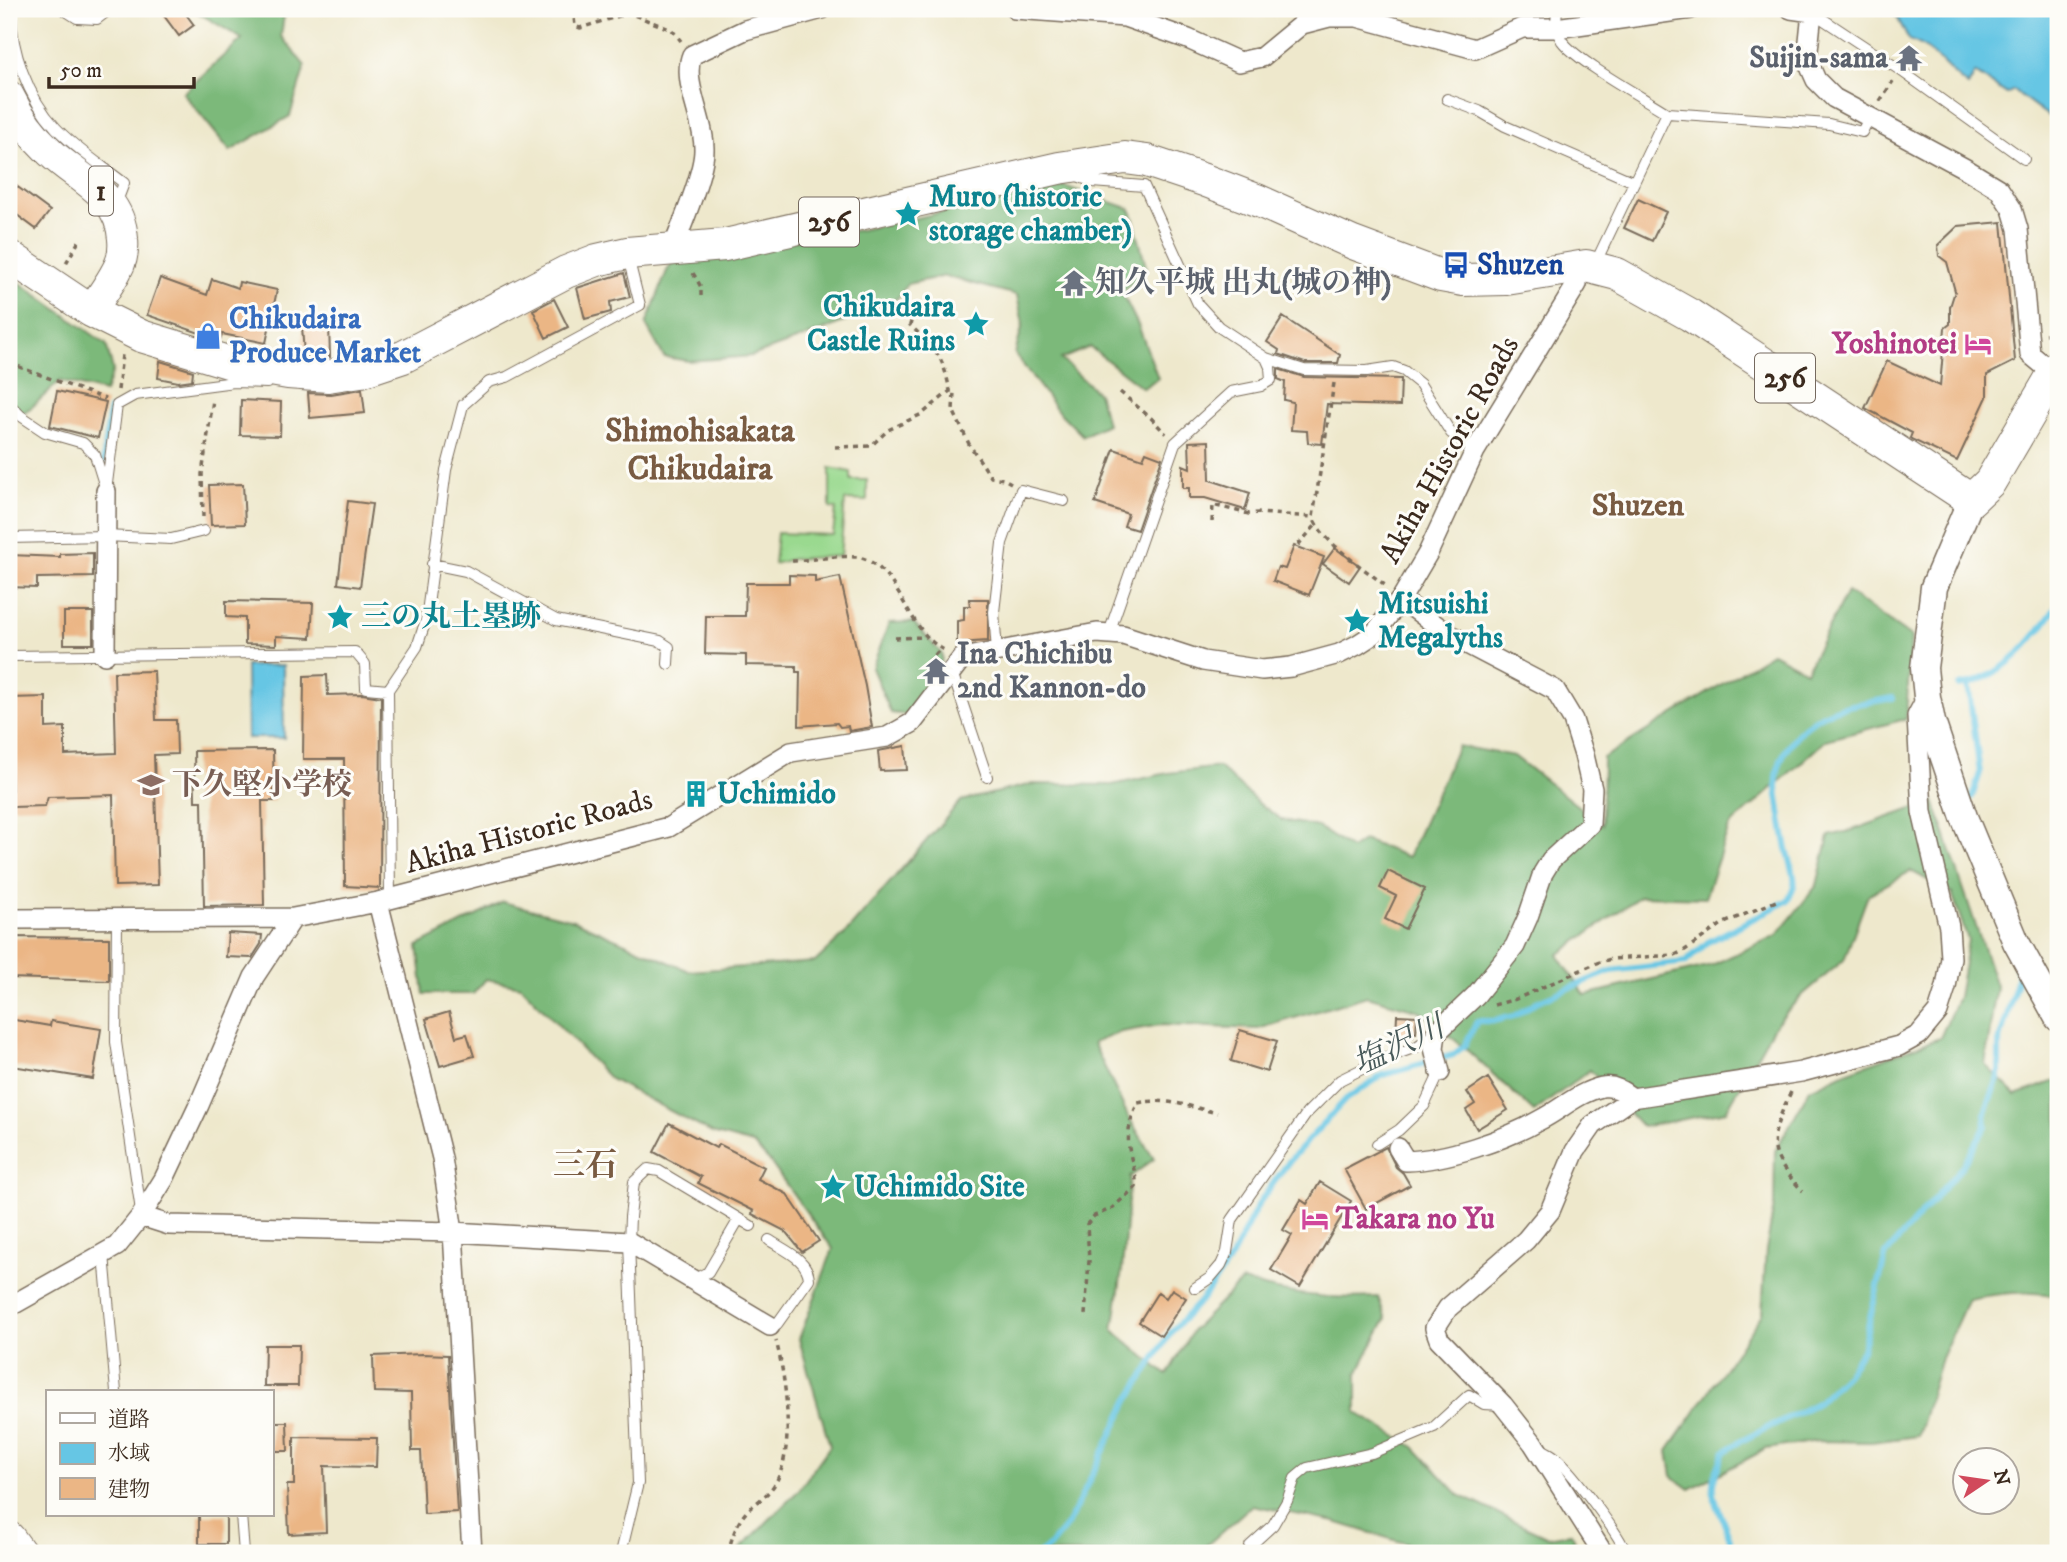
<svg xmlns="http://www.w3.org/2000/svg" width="2067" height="1562" font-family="'IM FELL DW Pica','Noto Serif JP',serif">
<rect width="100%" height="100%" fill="#fdfcf7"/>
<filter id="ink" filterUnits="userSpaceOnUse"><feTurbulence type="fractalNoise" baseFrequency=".0143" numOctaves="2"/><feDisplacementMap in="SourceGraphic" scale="14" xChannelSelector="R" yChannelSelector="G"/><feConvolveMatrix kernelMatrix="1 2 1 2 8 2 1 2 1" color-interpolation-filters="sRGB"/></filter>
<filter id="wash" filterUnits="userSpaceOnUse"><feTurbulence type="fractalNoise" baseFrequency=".00686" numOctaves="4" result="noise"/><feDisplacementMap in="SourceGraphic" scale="28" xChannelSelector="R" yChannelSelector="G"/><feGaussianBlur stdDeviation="1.57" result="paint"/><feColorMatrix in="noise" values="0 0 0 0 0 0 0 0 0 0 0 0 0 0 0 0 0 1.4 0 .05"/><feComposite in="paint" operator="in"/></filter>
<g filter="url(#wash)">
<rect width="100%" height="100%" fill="#eee8cc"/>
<path fill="#9ad98f" stroke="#6a8256" stroke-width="2" d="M830 468 851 472V480H867V501L845 500 840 556 792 559 774 564 777 533 833 535 836 509 830 508Z"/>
<path fill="#7bb97a" stroke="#5b724c" stroke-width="2" d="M192 9H285L281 36 305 66 290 116 230 151 183 93 242 39Z
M1064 186 1131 209 1146 267 1122 293 1138 325 1158 378 1143 388 1090 347 1061 359 1098 393 1107 424 1083 436 1058 411 1015 354 1023 324 1017 295 945 276 907 284 898 298 824 330 752 356 689 361 664 357 646 325 667 271 674 259 860 230Z
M9 275 106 344 113 370 105 392 60 381 32 407 9 422Z
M1847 592 1911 637 1906 719 1826 740 1729 827 1705 898 1640 896 1558 955 1585 995 1712 965 1777 935 1817 885 1829 836 1850 831 1934 801 1996 986 1985 1065 2016 1095 2058 1080V1296C2027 1290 1999 1293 1968 1299L1941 1358 1918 1436 1871 1442 1818 1441 1766 1449 1690 1489 1672 1476 1668 1451 1762 1314 1766 1250 1774 1206 1775 1151 1810 1089 1846 1072 1940 1038 1958 997 1968 940 1952 893 1911 871 1868 895 1844 960 1799 998 1774 1026 1726 1111 1642 1127 1590 1070 1534 1112 1468 1051 1420 1011 1367 996 1258 1029 1160 1025 1121 1032 1093 1043 1128 1116 1154 1159 1130 1177 1122 1270 1113 1330 1167 1375 1193 1330 1242 1281C1287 1295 1331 1300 1378 1297L1386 1319 1357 1374V1413L1414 1447 1459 1495 1548 1537 1571 1533 1578 1553H1437L1335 1522 1252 1505 1198 1553H736L798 1491 830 1446 799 1339 833 1249 770 1162 753 1144 712 1133 610 1079 521 986 486 979 473 994H424L418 946 503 902 573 920 689 971 815 962 844 935 961 801 1032 784 1112 785 1168 773 1219 767 1257 802 1282 820 1318 827 1351 849 1364 840 1408 857 1458 746 1514 756 1602 825 1603 758 1772 653 1806 671Z
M913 622 942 654 940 677 908 715 891 713 872 668 889 623Z"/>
<path fill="#66c6e4" stroke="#507881" stroke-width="2" d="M1884 9H2058V123L2013 90 2007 94 1975 73 1968 86C1947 71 1933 47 1909 40L1897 17Z
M283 665 284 738H247L246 666Z"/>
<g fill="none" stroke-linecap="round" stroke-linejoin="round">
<path stroke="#66c6e4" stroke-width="6" d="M103 465 110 410
M1968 684 1980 773 1972 797
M1959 686C2004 678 2034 641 2058 604
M1040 1553 1049 1547 1068 1524 1128 1401 1171 1332 1203 1298 1231 1258 1259 1203 1290 1160 1346 1099 1383 1075 1453 1055 1465 1045 1477 1021H1493L1514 1016 1538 1001 1611 971 1686 962 1708 942 1787 901C1799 883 1794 876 1789 856 1785 843 1775 787 1777 776 1781 745 1807 720 1834 710 1852 703 1874 702 1893 698
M1729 1553 1730 1539 1713 1494 1715 1475 1724 1452 1741 1441 1817 1403 1847 1374 1862 1350 1886 1254 1961 1168 1986 1126 1985 1112 1999 1076V1042L2019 975 2016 967"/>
</g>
<g id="blocks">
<path fill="#ebb685" d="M159 9H182L194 25 179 36Z
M15 185 50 211 36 229 9 209V193Z
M1638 199 1666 212 1652 241 1624 228Z
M2002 222 2015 361 1987 375V397L1957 461 1913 440 1910 438 1912 433 1865 408 1887 361 1940 386 1945 328 1950 324V307L1955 291 1947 262 1939 256 1938 245 1958 226Z
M624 273 630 297 610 302 611 312 585 319 577 288Z
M160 278 207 295 212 279 238 288 239 282 277 290 266 343 222 334 220 340 147 315Z
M554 299 568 327 546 338 533 310Z
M1283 317 1340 355 1338 363H1305L1278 354 1279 350 1267 342Z
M329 325 330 357 304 356 302 326Z
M160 361 193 371 192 380 178 382 158 378Z
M1278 369 1304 377 1401 379 1400 406 1327 404 1322 444 1308 443 1307 431 1291 430 1293 402 1284 400 1285 382 1278 379Z
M362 389 365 413 310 418 308 393 331 394Z
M57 391 106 402 98 438 50 426Z
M241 400 281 402 280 436 240 435Z
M1209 441 1210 480 1250 493 1245 510 1205 498H1189V488H1183V465L1190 468 1189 442Z
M1114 449 1143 459 1146 452 1162 458 1137 530 1124 526 1128 514 1095 503Z
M243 484 245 524 211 525 209 485Z
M348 501 372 504 360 587 338 584Z
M1294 546 1324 557 1309 595 1273 581 1278 567 1285 569Z
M1335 548 1360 566 1349 582 1323 564Z
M93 553V577L37 578V588L9 587 10 555 60 557V554Z
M789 575 815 576V582L840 577 865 686 872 727 849 731 848 726 840 727 837 723 799 726 800 672H796V666L746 665V655L705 654 706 616H745L746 583H789Z
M969 599H988V641L957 643V621L964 620V606H970Z
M226 601 313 603 311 638 276 636V645L245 644V618L226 617Z
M64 612H93V644H64Z
M154 671 156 720H176L177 754 154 755 158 885 115 886 113 795 48 797 45 806 12 807 9 698 46 697V728L65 727V755L116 753 114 672Z
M327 675 328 695 362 694 381 697 380 888 345 886 344 759H303L304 676Z
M905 746 907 770 880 771 878 751Z
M273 750 274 801H262L264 905 204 906 202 801H195L194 751Z
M1388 871 1425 889 1405 929 1385 919 1396 896 1380 888Z
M228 933 262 935 261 944 252 958 226 957Z
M9 937 109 938V981L9 978Z
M449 1012 456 1037 467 1034 474 1056 440 1066 426 1019Z
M1397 1015 1417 1016 1416 1033H1413V1037L1396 1035Z
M9 1019 50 1026 51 1021 101 1029 93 1079 12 1066 14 1053H9Z
M1240 1030 1277 1041 1267 1072 1231 1061Z
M1488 1078 1508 1110 1477 1129 1466 1110 1475 1104 1467 1092Z
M669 1123 716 1148 719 1144 764 1167 758 1179 787 1194 819 1241 802 1252 785 1231 752 1214 754 1211 698 1183 701 1177 654 1152Z
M1386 1147 1396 1167 1403 1173 1410 1185 1366 1209 1344 1169Z
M1320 1182 1351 1201 1300 1287 1271 1270 1292 1235 1283 1230 1301 1200 1307 1204Z
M1172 1289 1186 1298 1161 1336 1139 1322 1158 1292 1166 1298Z
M265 1345H299L298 1386H264Z
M423 1354 448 1355 457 1512 424 1514 421 1451H412L411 1393 374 1392 373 1356Z
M271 1422H287L288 1451H271Z
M294 1437 377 1438 376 1467 324 1466 326 1532 289 1534 287 1485H294Z
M199 1515H226V1544H199Z"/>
</g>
</g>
<g filter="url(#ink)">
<use href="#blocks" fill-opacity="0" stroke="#7a6c5b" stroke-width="2"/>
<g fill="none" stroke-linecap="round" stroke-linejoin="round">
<defs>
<path id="service" d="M11 9C10 49 28 98 56 128 76 149 101 165 124 183L116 204
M63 9 77 18 97 19 110 9
M1557 9C1556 20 1555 30 1562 41 1578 62 1642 97 1667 113
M1812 12 1900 70 2024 159
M1447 99 1479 111 1505 126 1634 182
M1075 175 1092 182 1144 186 1198 304 1219 327 1266 358 1270 367 1271 380 1261 386 1231 392 1175 443 1109 633
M1595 264 1667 113 1829 124 1862 132 1869 118
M1266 358 1304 370 1367 371 1393 367 1404 371 1420 384 1451 433 1475 451
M9 404 21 416 45 432 83 443 95 455 105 487
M106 491 117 405 135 395 234 382 267 383
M9 538 105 536 171 539 204 531
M432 564 466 571 556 620 660 641 669 647 668 664
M997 652 994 612 1002 543 1021 490 1064 501
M9 656 355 652 365 664 366 688 388 690
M952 672 987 777
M390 899 388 690 417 647 426 620 446 470 463 405 489 382 507 377 640 305 628 257
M117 919 116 1042 141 1211
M1377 1144 1399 1130 1424 1106 1440 1072
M769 1240C784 1250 808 1259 809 1279L777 1324 770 1326
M104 1254 116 1392
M693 1280 708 1272 739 1219
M1195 1288 1210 1278 1221 1265 1227 1252 1232 1220 1307 1113 1340 1080 1380 1060 1416 1047 1436 1033
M1542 1449C1546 1452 1552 1454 1556 1458 1572 1472 1620 1535 1626 1553
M241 1515 244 1553
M1250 1546 1273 1525 1287 1501 1295 1478 1307 1468 1372 1453 1434 1427 1469 1395 1484 1404 1502 1405
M621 1553 638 1483 629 1242 630 1217 634 1182 648 1169 659 1171 751 1226"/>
<path id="minor" d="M1015 9 1125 17 1188 39 1239 62 1262 57 1302 24 1329 17H1357L1475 49 1522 28H1556L1691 9
M1791 9 1812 12 1807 60 1816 80 1834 98 1966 169 1999 189 2012 209 2018 229 2030 354 2054 374
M673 248C682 224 704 173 704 150 705 120 681 81 692 55L745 30 822 9
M1401 599 1448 634 1555 690 1573 720 1584 755 1592 789 1590 824 1551 860 1543 873 1528 917 1515 946 1476 995 1436 1033 1434 1048 1440 1072
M105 655 106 491
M378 902 442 1158 453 1232 472 1553
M9 919 293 918 378 902 669 827 791 752 887 737 912 723 962 658 1097 633 1123 635 1203 661 1262 670 1291 667 1339 654 1357 645 1374 634 1401 599 1428 553 1475 451 1577 284 1578 267
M1398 1148 1406 1161C1446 1160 1505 1140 1540 1120 1560 1110 1579 1092 1602 1087 1614 1085 1623 1091 1632 1098
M141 1216 169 1225 453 1232 629 1242 770 1326
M9 1307 117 1246 141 1216 164 1179 199 1105 254 977 293 918
M1603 1553 1533 1443 1503 1405 1439 1339 1435 1328 1448 1308 1526 1240 1550 1211 1575 1151 1593 1125 1632 1098 1801 1072 1899 1046 1919 1035 1938 1012 1946 987 1951 958 1949 927 1922 812 1917 716 1927 697"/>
<path id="secondary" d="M1971 500 1934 587 1924 668 1927 697 1932 722 1964 817 2016 942 2058 1018"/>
<path id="primary" d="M9 96C19 117 33 136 50 152 79 180 120 193 123 239 124 249 122 261 117 270 110 284 100 297 91 311"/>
<path id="trunk" d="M9 256 91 311 141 336 231 363 288 373 328 376 361 371 403 357 566 272 597 260 627 253 725 245 1059 168 1125 158 1147 161 1204 180 1259 201 1353 243 1441 276 1463 280 1506 279 1586 266 1617 274 1690 315 1971 500 1990 482 2058 366
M9 1538 20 1553"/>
</defs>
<use href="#service" stroke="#7a6c5b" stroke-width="12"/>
<use href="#minor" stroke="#7a6c5b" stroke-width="22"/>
<use href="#secondary" stroke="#7a6c5b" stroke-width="29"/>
<use href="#primary" stroke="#7a6c5b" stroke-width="32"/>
<use href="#trunk" stroke="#7a6c5b" stroke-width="34"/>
<path stroke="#7a6c5b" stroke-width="3.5" stroke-dasharray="5 5" stroke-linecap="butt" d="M573 9 575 26 580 28 629 13 672 30 681 41
M1880 101 1893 81
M66 263 79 241
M693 273 701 287V300
M914 312 910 325C937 351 942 353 950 391
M2045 334 2058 333
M9 363 105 399
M1334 383 1313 517C1321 541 1365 569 1386 586
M118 390 122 355
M1120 392 1151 418 1166 434
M835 447 871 446 888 430 922 414 950 391H954L953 410 969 444 991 477 1004 479 1011 483
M203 517 202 474 213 400
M1212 522 1213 505 1249 514 1258 513 1313 517
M1298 545 1316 525
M792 561C813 560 837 555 857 557 898 563 906 631 944 650
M895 638 926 637
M928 663 940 649
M1494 1005 1516 999 1597 963 1611 959 1675 955 1685 950 1722 924 1776 901
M1791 1092C1769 1138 1765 1153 1803 1191
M1085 1315 1089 1261 1087 1224 1094 1216 1111 1209 1136 1187C1137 1175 1132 1165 1130 1153 1126 1138 1130 1117 1138 1103 1164 1097 1192 1107 1217 1113
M728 1553C732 1537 736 1523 748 1510 756 1503 765 1497 772 1488 797 1456 786 1378 776 1341"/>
<use href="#service" stroke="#fff" stroke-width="10"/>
<use href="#minor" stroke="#fff" stroke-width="19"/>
<use href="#secondary" stroke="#fff" stroke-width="26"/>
<use href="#primary" stroke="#fff" stroke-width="30"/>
<use href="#trunk" stroke="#fff" stroke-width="32"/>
</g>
</g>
<defs>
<symbol id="temple-bare" viewBox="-9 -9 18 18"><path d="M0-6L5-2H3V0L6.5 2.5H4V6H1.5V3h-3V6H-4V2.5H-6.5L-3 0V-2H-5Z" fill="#6b7280" stroke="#fdfcf7" stroke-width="2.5" paint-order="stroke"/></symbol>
<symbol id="sight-bare" viewBox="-9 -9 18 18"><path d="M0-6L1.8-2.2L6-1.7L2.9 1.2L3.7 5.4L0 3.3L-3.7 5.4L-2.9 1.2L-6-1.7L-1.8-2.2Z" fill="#0f9aa8" stroke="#fdfcf7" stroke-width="2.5" paint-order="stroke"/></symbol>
<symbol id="bus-bare" viewBox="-9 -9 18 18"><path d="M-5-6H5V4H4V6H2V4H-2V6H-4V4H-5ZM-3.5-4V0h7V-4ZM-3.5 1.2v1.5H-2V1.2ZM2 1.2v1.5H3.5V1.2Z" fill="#1a4fb4" stroke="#fdfcf7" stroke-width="2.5" paint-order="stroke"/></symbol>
<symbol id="shop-bare" viewBox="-9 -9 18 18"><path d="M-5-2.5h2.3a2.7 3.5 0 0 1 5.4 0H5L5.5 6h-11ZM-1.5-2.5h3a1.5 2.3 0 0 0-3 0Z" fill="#3f7fe0" stroke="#fdfcf7" stroke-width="2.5" paint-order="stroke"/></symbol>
<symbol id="hotel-bare" viewBox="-9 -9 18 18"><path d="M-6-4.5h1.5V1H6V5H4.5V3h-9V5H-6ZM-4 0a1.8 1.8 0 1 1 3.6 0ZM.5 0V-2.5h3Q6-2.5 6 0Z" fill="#d1479c" stroke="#fdfcf7" stroke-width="2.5" paint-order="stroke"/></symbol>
<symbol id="school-bare" viewBox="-9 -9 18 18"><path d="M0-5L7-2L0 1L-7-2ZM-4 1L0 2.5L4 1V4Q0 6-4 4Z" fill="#8d6e63" stroke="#fdfcf7" stroke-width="2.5" paint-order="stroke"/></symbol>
<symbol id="building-bare" viewBox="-9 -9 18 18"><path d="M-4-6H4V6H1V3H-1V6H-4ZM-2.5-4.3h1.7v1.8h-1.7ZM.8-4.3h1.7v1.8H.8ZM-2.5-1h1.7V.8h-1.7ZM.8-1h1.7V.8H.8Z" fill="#0f9aa8" stroke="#fdfcf7" stroke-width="2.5" paint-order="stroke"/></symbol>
</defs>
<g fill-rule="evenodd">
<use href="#temple-bare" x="1890" y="39" width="38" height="38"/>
<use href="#sight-bare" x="889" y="195" width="38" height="38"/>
<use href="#bus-bare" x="1437" y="246" width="38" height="38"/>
<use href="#temple-bare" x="1055" y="264" width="38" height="38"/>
<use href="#sight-bare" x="957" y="305" width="38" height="38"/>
<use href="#shop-bare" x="189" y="317" width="38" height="38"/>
<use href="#hotel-bare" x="1959" y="325" width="38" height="38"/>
<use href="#sight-bare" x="321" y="598" width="38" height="38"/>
<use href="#sight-bare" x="1338" y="602" width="38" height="38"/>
<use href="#temple-bare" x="917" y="652" width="38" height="38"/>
<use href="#school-bare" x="132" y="766" width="38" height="38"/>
<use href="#building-bare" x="677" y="775" width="38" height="38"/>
<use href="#sight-bare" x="814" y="1168" width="38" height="38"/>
<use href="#hotel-bare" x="1296" y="1200" width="38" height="38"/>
</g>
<g text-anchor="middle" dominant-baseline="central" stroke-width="6" stroke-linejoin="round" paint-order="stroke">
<g fill="#fdfcf7" stroke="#75695f" stroke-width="2">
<rect x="89" y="166.5" width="24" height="49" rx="5"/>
<rect x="799" y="197.5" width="60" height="49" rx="5"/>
<rect x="1755" y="353.5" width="60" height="49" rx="5"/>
</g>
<g font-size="28" font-weight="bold" fill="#3b2a1e">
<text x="101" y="191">1</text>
<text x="829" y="222">256</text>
<text x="1785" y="378">256</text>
</g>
<g font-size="30" font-weight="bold" fill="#5b616d" stroke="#fdfcf7" text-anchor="start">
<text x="1888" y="58" text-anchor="end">Suijin-sama</text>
<text x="1095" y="283">知久平城 出丸(城の神)</text>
<text x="957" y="654">Ina Chichibu<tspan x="957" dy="34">2nd Kannon-do</tspan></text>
</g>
<g font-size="30" font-weight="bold" fill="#0d838f" stroke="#fdfcf7" text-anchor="start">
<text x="929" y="197">Muro (historic<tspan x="929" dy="34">storage chamber)</tspan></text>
<text x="955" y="307" text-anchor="end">Chikudaira<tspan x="955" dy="34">Castle Ruins</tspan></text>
<text x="1378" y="604">Mitsuishi<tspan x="1378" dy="34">Megalyths</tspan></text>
<text x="361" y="617">三の丸土塁跡</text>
<text x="717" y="794">Uchimido</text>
<text x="854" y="1187">Uchimido Site</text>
</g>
<g font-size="30" font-weight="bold" fill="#164399" stroke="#fdfcf7" text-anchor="start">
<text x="1477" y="265">Shuzen</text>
</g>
<g font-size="30" font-weight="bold" fill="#366cbe" stroke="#fdfcf7" text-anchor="start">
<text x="229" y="319">Chikudaira<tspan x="229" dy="34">Produce Market</tspan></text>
</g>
<g font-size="30" font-weight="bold" fill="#b23c85" stroke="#fdfcf7" text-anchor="end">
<text x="1957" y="344">Yoshinotei</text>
<text x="1336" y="1219" text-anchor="start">Takara no Yu</text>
</g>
<g font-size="30" fill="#3b2a1e" stroke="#fdfcf7">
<text transform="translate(1450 450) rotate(-61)">Akiha Historic Roads</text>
<text transform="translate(529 832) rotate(-15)">Akiha Historic Roads</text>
</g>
<g font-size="30" font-weight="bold" fill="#785e54" stroke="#fdfcf7" text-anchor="start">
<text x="172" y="785">下久堅小学校</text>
</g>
<g font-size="32" font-weight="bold" fill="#795b42" stroke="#fdfcf7">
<text x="1638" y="506">Shuzen</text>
<text x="585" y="1166">三石</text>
</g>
<g font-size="32" font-style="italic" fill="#485959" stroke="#fdfcf7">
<text transform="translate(1399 1046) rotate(-25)">塩沢川</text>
</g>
<g font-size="33" font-weight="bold" fill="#795b42" stroke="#fdfcf7">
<text x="700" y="431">Shimohisakata<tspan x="700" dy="38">Chikudaira</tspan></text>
</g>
</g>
<rect width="2067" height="1562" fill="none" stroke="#fdfcf7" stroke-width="35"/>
<rect x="46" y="1390" width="228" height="126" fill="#fdfcf7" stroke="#afa8a0" stroke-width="2"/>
<rect x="60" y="1413" width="35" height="10" fill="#ffffff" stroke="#afa8a0" stroke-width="2"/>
<text x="108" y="1426" font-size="21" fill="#3b2a1e">道路</text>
<rect x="60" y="1443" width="35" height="21" fill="#66c6e4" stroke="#afa8a0" stroke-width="2"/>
<text x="108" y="1460" font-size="21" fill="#3b2a1e">水域</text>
<rect x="60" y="1478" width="35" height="21" fill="#ebb685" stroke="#afa8a0" stroke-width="2"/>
<text x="108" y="1496" font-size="21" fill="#3b2a1e">建物</text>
<g transform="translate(1986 1481) rotate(77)"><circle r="33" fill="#fdfcf7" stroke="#afa8a0" stroke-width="2"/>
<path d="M0-5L12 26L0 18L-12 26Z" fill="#d1495b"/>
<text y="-10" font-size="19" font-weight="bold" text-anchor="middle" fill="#3b2a1e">N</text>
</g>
<path d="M49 77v10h145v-10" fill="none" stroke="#3b2a1e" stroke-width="3.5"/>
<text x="60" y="77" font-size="21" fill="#3b2a1e" stroke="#fdfcf7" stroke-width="5" paint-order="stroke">50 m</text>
</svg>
